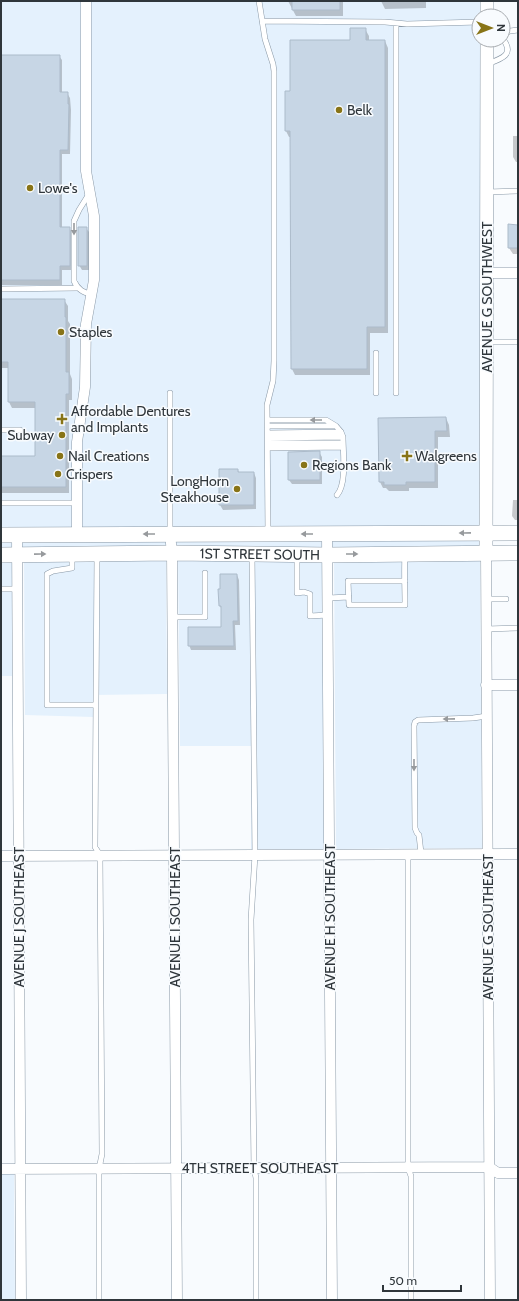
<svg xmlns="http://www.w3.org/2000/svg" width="519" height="1301" font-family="Cabin,sans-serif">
<rect width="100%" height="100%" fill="#f8fbfe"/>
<path fill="#e4f1fd" d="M1 1H487V16H479V40H487L486 553 172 545 1 551Z
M166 558 167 694 94 695 93 717 25 715 24 560Z
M178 558 322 560 324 849H251L252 746H180Z
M480 559 482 848 336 849 334 560Z
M1 560H12V676H1Z
M1 1174H14L15 1300H1Z"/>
<path fill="#0003" d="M288 1H343V16H296Z
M381 1H426V8L385 9Z
M365 29 369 36V41H385L388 48V333H370V375H295L292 369 291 137H289L286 131 291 92Z
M1 56H59L62 60V93H67L70 98 71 110 70 154H62V228H69L72 232V270H62V285H1Z
M513 136H518V162H516L513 157Z
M518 226V254H513L509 248Z
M86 228 89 232V270H82L79 265Z
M1 300H64L68 306V321L70 324V374L72 379V400H69V493H1V457H36V408H12L9 402V368H1Z
M446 418 449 425 450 437H438V488H409V491H389L386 488H383L380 482Z
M319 452 322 457V484H292L289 480Z
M238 470 239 473H254L256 478V509L223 510 220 505Z
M518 493V520H515L512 516 513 500H518Z
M237 575 239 580 240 625H235L236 650H191L189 645 222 628V610L220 606 219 590Z"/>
<path fill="#c7d6e5" stroke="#acbbca" d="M292 1H340V10H292Z
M350 28H366V40H385V327H367V369H291L290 131H285V91H290V40H350Z
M1 55H60V92H68V104H69L68 150H60V227H70V266H60V280H1Z
M508 224 518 225V248H508Z
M78 227H87V266H78Z
M1 299H65V317H66V372H69V394H66V487H1V456H35V402H8V362H1Z
M446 417 447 431H435V482H406V485H384V482H379L378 418Z
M320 451V480H288V452Z
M219 469H238V472H254V505H219Z
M220 574H237L238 621H233L234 646H188V627H221V606H219L218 589H220Z"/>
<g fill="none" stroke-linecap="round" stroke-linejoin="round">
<defs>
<path id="service" d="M259 1 265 39 273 64 274 71V361L273 381 267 405 268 533
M262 21 385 22 407 24 479 22
M396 23V393
M503 34 510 31 518 30
M487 64C501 59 515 55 503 39
M488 192 518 191
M89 194 79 210 74 221V281C78 290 83 292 92 295
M1 289 77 288
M487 342H518
M376 353V393
M170 393V532
M268 420H326L336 426 341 432 343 437C343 452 347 484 337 495
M268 426H335
M1 430H20
M268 433 341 432
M268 438 343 437
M268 443H343
M268 448 343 447
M1 503H77
M72 555V568L53 571 47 574V705H96
M252 555 255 855 251 920 254 1168 256 1178V1300
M297 555V593L304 592 310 594V616L328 615
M405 555C404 571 405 588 405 605H349L348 581H405
M97 556 95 847 100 855 102 1154 99 1169V1300
M1 589H18
M328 598 349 597
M486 599H506
M172 617H205V573
M486 629 518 628
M421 853 419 835 417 833 415 828 414 726 415 722 418 720 473 718 487 716
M408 854V1168L411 1176V1300"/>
<path id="minor" d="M487 273H518
M170 534 172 553 177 1300
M327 534 332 1300
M17 535 21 1300
M77 535V442L85 387 86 324 94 280V216L86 171V1
M486 553 490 1300
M486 685H518
M1 856 518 854
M1 1169 489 1167 498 1173H518"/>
<path id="tertiary" d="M487 1V16
M486 553 487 40"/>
<g id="secondary">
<path d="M1 535 518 533"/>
<path id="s1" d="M1 555 172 553 328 555 518 553"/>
</g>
</defs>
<use href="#service" stroke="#8998a6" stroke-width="6"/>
<use href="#minor" stroke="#8998a6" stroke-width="11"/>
<use href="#tertiary" stroke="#8998a6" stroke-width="14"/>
<use href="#secondary" stroke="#8998a6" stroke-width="16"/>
<use href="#service" stroke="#fff" stroke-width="5"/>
<use href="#minor" stroke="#fff" stroke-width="10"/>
<use href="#tertiary" stroke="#fff" stroke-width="13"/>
<use href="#secondary" stroke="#fff" stroke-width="15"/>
</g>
<defs><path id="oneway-solid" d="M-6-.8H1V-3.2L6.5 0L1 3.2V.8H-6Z"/></defs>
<g fill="#979a9d">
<use href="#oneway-solid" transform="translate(74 229) rotate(90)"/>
<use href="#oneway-solid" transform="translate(316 420) rotate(180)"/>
<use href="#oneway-solid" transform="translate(465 533) rotate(179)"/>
<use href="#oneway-solid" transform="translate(149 534) rotate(180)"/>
<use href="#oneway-solid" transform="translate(307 534) rotate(180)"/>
<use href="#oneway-solid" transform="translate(40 554) rotate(-1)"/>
<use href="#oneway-solid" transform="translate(352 554)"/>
<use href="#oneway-solid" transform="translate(449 719) rotate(179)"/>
<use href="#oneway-solid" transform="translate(414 765) rotate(90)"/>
</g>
<g fill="#887417" stroke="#f8fbfe" stroke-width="1.5">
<circle cx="339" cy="110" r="4"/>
<circle cx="30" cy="188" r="4"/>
<circle cx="61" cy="332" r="4"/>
<path d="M60 413h4v4h4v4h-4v4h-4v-4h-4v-4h4z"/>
<circle cx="62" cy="435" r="4"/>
<circle cx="60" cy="456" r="4"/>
<path d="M405 450h4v4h4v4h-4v4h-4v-4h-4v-4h4z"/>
<circle cx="304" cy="465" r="4"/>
<circle cx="58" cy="474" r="4"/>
<circle cx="237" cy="489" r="4"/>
</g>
<g text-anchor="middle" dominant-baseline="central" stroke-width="3" stroke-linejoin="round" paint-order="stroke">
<g font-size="14" fill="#2f363b" stroke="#f8fbfe" text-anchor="start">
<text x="347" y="110">Belk</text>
<text x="38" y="188">Lowe's</text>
<text x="69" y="332">Staples</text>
<text x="71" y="411">Affordable Dentures<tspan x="71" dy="16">and Implants</tspan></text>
<text x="54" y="435" text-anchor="end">Subway</text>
<text x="68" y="456">Nail Creations</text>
<text x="415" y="456">Walgreens</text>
<text x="312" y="465">Regions Bank</text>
<text x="66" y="474">Crispers</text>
<text x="229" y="481" text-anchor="end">LongHorn<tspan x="229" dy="16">Steakhouse</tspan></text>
</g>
<g font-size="14" fill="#2f363b" stroke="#f8fbfe">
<text transform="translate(487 297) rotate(-90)">AVENUE G SOUTHWEST</text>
<text stroke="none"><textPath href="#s1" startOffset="259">1ST STREET SOUTH</textPath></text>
<text transform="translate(19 917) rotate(-90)">AVENUE J SOUTHEAST</text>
<text transform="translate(175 917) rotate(-90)">AVENUE I SOUTHEAST</text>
<text transform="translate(330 917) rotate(-90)">AVENUE H SOUTHEAST</text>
<text transform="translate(488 927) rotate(-90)">AVENUE G SOUTHEAST</text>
<text x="260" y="1168">4TH STREET SOUTHEAST</text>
</g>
</g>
<rect width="519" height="1301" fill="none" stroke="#2f363b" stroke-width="4"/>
<g transform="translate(491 28) rotate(90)"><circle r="19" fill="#f8fbfe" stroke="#a8acb0"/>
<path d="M0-3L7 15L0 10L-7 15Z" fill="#887417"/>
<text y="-6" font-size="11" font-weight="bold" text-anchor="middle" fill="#2f363b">N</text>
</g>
<path d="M383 1285v6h78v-6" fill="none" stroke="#2f363b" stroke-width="2"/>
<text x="389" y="1285" font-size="12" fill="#2f363b" stroke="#f8fbfe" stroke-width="3" paint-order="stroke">50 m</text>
</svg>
